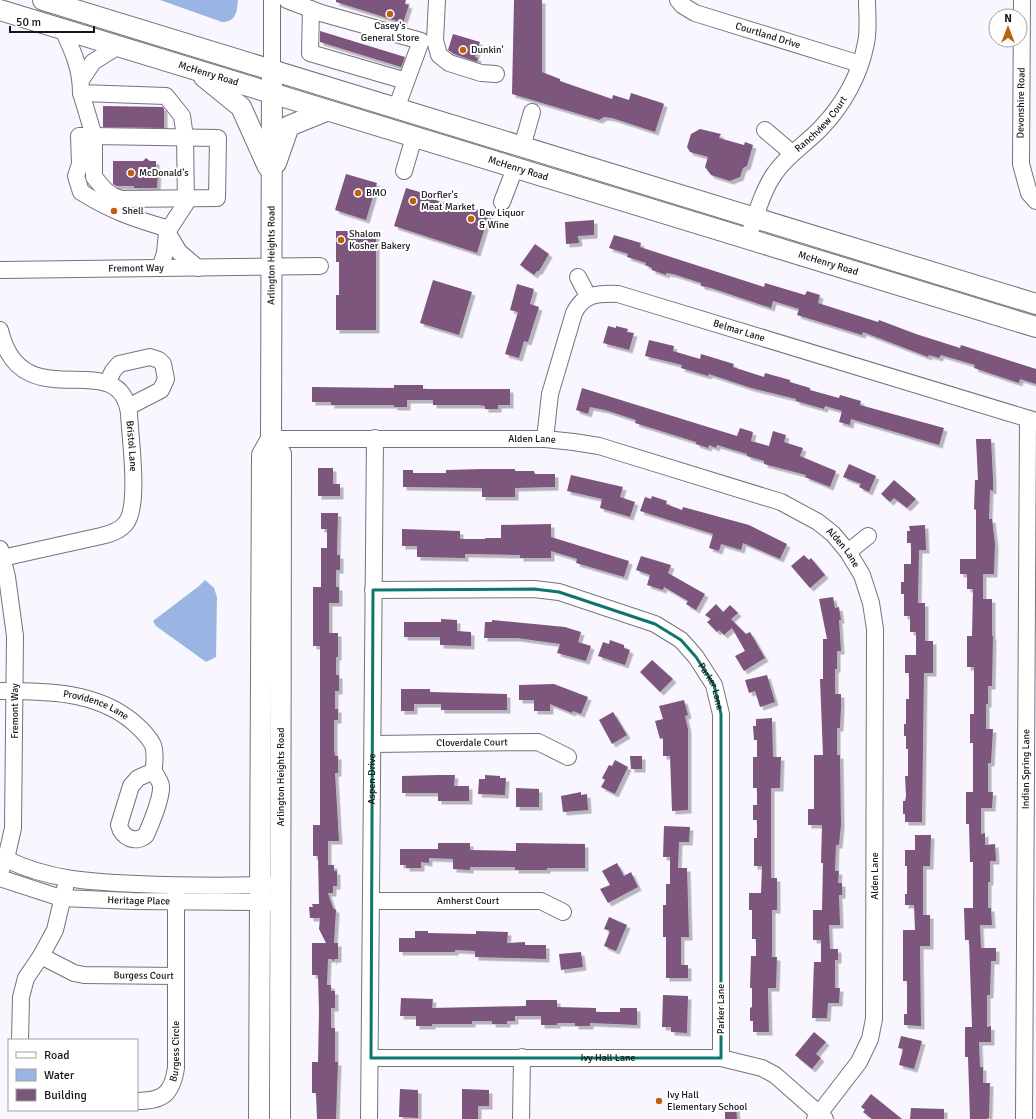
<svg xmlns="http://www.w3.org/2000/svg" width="1036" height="1119" font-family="Signika,sans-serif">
<defs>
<filter id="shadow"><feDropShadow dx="3.5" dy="3.5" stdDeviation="0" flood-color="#0004"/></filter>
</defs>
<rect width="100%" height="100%" fill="#f9f6ff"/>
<path fill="#9ab5e3" d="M160 0H238C237 12 236 22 222 22Z
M205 580 214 588 217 597 216 657 206 662 156 626 153 621 199 586Z"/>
<path fill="#7b567b" filter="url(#shadow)" d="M336 0H406L405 4 409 5 403 23 336 2Z
M514 0H542V72L560 79V81L612 99 613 95 629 100 631 93 662 103 664 104 655 132 612 118 604 117 599 120 512 94Z
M320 31 405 57 401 67 320 42Z
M453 34 480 42 475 57 478 58 477 62 454 54 448 50Z
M103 106 163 107 164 109V128L103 127Z
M700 129 721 134 719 138 744 145 745 142 753 145 747 166 743 168 740 177 730 181 711 175 705 167 708 157 690 152 687 147 691 134Z
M146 158 150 161H156V168L158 170 157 188H134V186H116L113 184V161H143Z
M346 174 377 183 366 220 335 210Z
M406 188 423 193 422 196 472 211 473 208 489 214 477 253 394 226Z
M594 220V235L578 236 579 243 566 244 565 222Z
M336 231H376V330H336V295H339V262H336Z
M614 235 641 243 640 247 764 287 765 283 805 295 807 291 820 295 818 303 878 322 879 320 916 334 960 348 961 345 1036 369V384L1020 379 1019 383 974 368 975 365 941 355 939 358 929 355 928 357 863 332 862 335 797 315 799 309 773 301 771 308 711 288 701 286V283L673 274 666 273V275L652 270V268L645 265 646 263 627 257 628 254 609 248Z
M535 244 549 254 539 271H537L534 275 520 265Z
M433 280 472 292 459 335 420 323Z
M517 284 534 289 530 304 539 307 528 342 524 341 519 358 505 354 518 312 510 310Z
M608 326 616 328V326L628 329 627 332 634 333 629 350 603 343Z
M649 340 674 346 673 351 700 359 701 354 734 364 733 367 764 377 765 373 790 380V382L810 388V390L839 398 840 395 861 401 860 405 944 428 939 445 851 419 850 425 839 422 842 411 825 406 824 409 796 401V399L751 388 709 374 708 376 681 368 682 365 645 356Z
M394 385H423V389H510V405H498V409H485V406L479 405H433V400H407V407H394V405H331V402H312V387L394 388Z
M582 388 737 436 740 428 753 432 751 441 769 446 773 431 786 435 784 442 803 448 800 456 836 471 830 487 805 477 806 475 764 464V461L747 456V454L717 445 716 448 709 445 708 448 696 444V442L635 423 636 420 605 410 590 407 588 414 576 410Z
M976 439H991L993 478V491L990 490 989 519H992L995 544 994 574H983V599H992V636H993L992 686H988V704H986V729H993L991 763H988V792H993L992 808H981V834L985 833V845L995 844 996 861H990V882H988V908H991L992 925H980L981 948H996V961H991L990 995H987V1027L991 1026V1042H979L980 1067H983V1083H990L989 1118 986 1119H970L968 1057H965V1027H972L969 940H965L964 908H973V862H970L969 824H966V792H973V743H970V714H974V667H967V636H972L973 589H967V574H960V559H976V510L974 509 975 480H978Z
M849 464 876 476 869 492 859 487 861 484 843 477Z
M318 468H333V484H340V496H318Z
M482 469H515V471H534L535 474H555V487L515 488V497H482V488L403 487V470H413V473H446V470Z
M571 475 623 487 620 497 635 502 630 517 600 508 602 499 567 491Z
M894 480 916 499 907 508 894 498 890 502 881 494Z
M652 496 667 501 666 504 682 510 683 507 749 525 787 544 780 559 743 543 741 550 721 544 719 551 709 548 713 534 640 511 645 497 651 499Z
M321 513H338L337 555H340V570H336V587H339V603H329V633H338V657H336V675H339V691H335V709H338V720H334V749L335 756H338V773H335L339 841H328V865H334V871H337V886H333V893H328L333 908 336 910 334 943H338V959H334V962L332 959H328L327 985H331V991H335V1008H331V1028H335V1062H338L336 1119H317L316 1093H312V1062H318L319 1011 318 975H312V943H326L319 929 320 918H310L309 907H313L312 904H319L318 856H313V825H320V646H313V587H321V548H327V529H321Z
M551 524V537L629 561 624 577 576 563 577 559 551 551V558H520V555L465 554V558L417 557V546H402V529L460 531V539H485V538H501V525Z
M925 525 926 550H919L918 603H925V641H933V673H924L922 822H905V814H903V801H905L906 796 905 776H908V749H906V736H904V724H906V699H909V673H905V655H916V632H910V616H904V594H901V582H904V564H911V543H907V531H910L909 526Z
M804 555 809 560 811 558 825 575 810 588 791 566Z
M641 556 671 565 668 573 705 594 696 610 686 604 688 601 664 587 663 590 647 585 650 575 636 570Z
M833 597 835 608 839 607 841 620H839L841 651H837V669H835V694H841V707L840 728H837V755H840L841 825 839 845H836L835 871H839L838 883H842V895H839L840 925H829L830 949H838V960H835V988H840L839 1003H828L827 1018H812L814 962H821V940H813V910H822L823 863H821L822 825H808V809H814V755H823L820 679H823V639H827L819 599Z
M716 604 723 612 730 605 738 613 731 619 746 634 750 632 765 658 744 671 735 656 745 651 732 628 724 635 719 630 717 632 707 622 711 619 705 615Z
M441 619 457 620V631L471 632V646L440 645V637H404V622H441Z
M492 620 565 627 581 632 578 642 591 646 586 661 557 653 560 644 517 638H484L485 622H492Z
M610 640 624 645V648L630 650 625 665 598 656 603 642 609 644Z
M652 660 673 679 660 692 640 672Z
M767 675 775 702 760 707 755 691 749 693 745 680Z
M554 684 588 697 581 714 573 711 572 713 550 704V711H534V700H519V685Z
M401 689H430V692L507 694V710H441V704H414V711H401Z
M684 700 688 715 685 716 688 729V810L672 811 670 756H663V738L660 739 655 721 663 719 659 706Z
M613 712 627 735 612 744 599 720Z
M772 718 773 757H781L780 788H771V878H777V910H772V957H777L776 988H768L769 1032H753V1021H750V1008L752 1007V988H750L751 956H756V939H752V910H749V893H761L762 866H754V838H757V820H753V805H757V788H753V757H757V740H754L753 726H756V719Z
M630 756H642V769H631Z
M615 760 628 767 615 794 601 787 605 780 602 778 609 765 612 766Z
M438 775H455L454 786H469V801H438V793H402V776Z
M485 775 500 776V778H506L505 795 478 794 479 779H485Z
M516 788 539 789V807H516Z
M581 792V795L587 794 588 810 563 812 561 796Z
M664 826 690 827 689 842H679L678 868H687L689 937H681V965H688V978H666V937H663V905H666V884H670V857H663Z
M915 835H931L930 866H923V915H930V946H920L921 1026 904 1025V1014H907V981H903V930H915L914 905H905V894H907V866H905V850H915Z
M438 843H470V850L516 851V843L585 844V868H547V870H515V867H470V870L453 869V859L429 858V863L421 862V868H406V865H400V849H438Z
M617 863 624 876 631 872 638 887 608 903 600 889 610 885 602 871Z
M609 917 627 925 616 951 604 946 610 931 604 929Z
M415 931H428V933L476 934V931L508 932 507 943 525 942V945H546V959L475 957V951L455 950V952H399V938H415Z
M581 952 583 967 561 970 559 954Z
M663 995 688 996 687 1033 671 1032V1027H662Z
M401 998 433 999 432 1008 526 1006V1000H557V1007L596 1008V1012H620V1008H637V1025L590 1023V1026H575V1023H557V1025H541V1016H515V1021H507V1024H492V1021H472V1024H432V1026H416V1016H400Z
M814 1032 826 1042 816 1054 821 1058 812 1069 795 1055Z
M901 1036 922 1041 914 1069 899 1065 903 1049 898 1048Z
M400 1089 418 1090V1118L399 1117Z
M462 1089 489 1090V1106H478V1119H462Z
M871 1094 902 1119H872L863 1112 865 1110 861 1107Z
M736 1105 737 1119H725V1106Z
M911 1108 944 1109V1119H910Z"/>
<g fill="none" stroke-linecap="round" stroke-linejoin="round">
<defs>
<g id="minor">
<path d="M287 0 321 13 421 41 396 109"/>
<path d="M437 0 435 40 439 55 449 63 481 73 496 74"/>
<path id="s1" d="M678 0 682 5 695 13 860 64"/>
<path d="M1022 0 1021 164 1029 193 1036 201"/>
<path d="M311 9 310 53 406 81"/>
<path d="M63 30C73 51 81 69 81 93L166 96 182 116 185 137 186 203 167 232 165 253 160 268"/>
<path d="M272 71V0"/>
<path d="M81 80 93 62 120 45"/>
<path d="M81 93 94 136H79L80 164 76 176 81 192C111 211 135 219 169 229"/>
<path d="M765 130 792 153"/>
<path d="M94 136 218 138 217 198 121 199 113 196 105 190 94 177Z"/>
<path d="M522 147 532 112"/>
<path d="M404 171 414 137"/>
<path d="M502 202 515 168"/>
<path d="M167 232 179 252 198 268"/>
<path id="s2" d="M748 238C755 218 763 189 775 173 787 155 806 144 821 128 843 105 860 75 866 43 869 29 867 14 867 0"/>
<path id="s3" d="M0 270 320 266"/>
<path d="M578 277 588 296"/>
<path id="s4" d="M0 330C21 422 119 343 129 413 130 438 140 505 126 523 120 531 110 534 101 536L2 558"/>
<path d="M107 383 113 371 119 364 150 357 159 360 163 364 166 379 161 390 128 407"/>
<path id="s5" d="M271 439H545L574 442 599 446 781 502 818 522 833 534 848 552 862 575 871 603 875 629 874 1019 870 1039 859 1062 815 1119"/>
<path id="s6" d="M545 439 550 394 574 313C583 294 598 293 618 294L1036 421"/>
<path d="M0 549 7 577 15 636 13 828 6 859 0 872"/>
<path d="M848 552 868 536"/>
<path id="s7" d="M373 590 534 589 559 592 655 624 681 640 696 657 714 685 721 714V1058"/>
<path id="s8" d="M0 691C46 691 96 691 133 722 140 728 149 737 153 745 156 754 154 761 154 769 154 775 160 779 161 786 162 797 151 824 146 835 136 844 122 838 119 825L131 786 138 778 154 771"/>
<path id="s9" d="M373 744 538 742 568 757"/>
<path d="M6 859C48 880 91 882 137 884 182 886 227 886 272 885"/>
<path id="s10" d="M0 878 61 898 133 901 271 902"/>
<path id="s11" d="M371 901H541L563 912"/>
<path id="s12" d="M41 956 74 973 84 975 176 976"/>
<path d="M20 1040 21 997 26 978 41 956 55 930 65 888"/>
<path id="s13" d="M371 1058H721L762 1068 775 1075 825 1119"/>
<path id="s14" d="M137 1101C163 1101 172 1094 176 1068V891"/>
<path id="s15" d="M369 1119 375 438"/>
<path d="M521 1119 522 1057"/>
<path id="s16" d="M1024 1119 1028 419"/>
</g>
<g id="major">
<path d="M43 0 1036 304"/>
<path id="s17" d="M0 10 1036 327"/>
<path d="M204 77 241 107 268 167"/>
<path d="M276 163 289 126 326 111"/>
<path d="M271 439 281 454 280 1119"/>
<path id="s18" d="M259 1119 262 455 271 439 272 71"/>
</g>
</defs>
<use href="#minor" stroke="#76727b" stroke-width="18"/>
<use href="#major" stroke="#76727b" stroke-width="22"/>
<use href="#minor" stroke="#fff" stroke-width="16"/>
<use href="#major" stroke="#fff" stroke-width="20"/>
</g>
<path fill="none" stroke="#0f766e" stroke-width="3" stroke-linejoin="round" d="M534 589 559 592 655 624 681 640 696 657 714 685 721 714V1058H371L373 590Z"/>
<g fill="#bd610d" stroke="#fff" stroke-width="1.5">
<circle cx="390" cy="14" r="4"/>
<circle cx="463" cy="50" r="4"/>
<circle cx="131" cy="173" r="4"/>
<circle cx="358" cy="193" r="4"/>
<circle cx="413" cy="201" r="4"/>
<circle cx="114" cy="211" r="4"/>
<circle cx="471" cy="219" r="4"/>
<circle cx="341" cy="240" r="4"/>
<circle cx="659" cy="1101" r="4"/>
</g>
<g text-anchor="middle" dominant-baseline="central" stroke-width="4" stroke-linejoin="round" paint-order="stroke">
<g font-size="10" fill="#171519" stroke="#fff" text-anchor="start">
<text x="390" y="26" text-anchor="middle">Casey's<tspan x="390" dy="12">General Store</tspan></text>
<text x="471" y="50">Dunkin'</text>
<text x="139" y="173">McDonald's</text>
<text x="366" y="193">BMO</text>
<text x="421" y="195">Dorfler's<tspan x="421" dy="12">Meat Market</tspan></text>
<text x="122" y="211">Shell</text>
<text x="479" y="213">Dev Liquor<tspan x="479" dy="12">&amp; Wine</tspan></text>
<text x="349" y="234">Shalom<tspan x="349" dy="12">Kosher Bakery</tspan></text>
<text x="667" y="1095">Ivy Hall<tspan x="667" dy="12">Elementary School</tspan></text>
</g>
<g font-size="10" fill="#171519" stroke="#fff">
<text stroke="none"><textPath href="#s1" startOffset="98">Courtland Drive</textPath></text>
<text stroke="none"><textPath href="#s17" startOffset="218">McHenry Road</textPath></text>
<text transform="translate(1021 103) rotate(-89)">Devonshire Road</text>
<text stroke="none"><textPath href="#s2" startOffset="138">Ranchview Court</textPath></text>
<text stroke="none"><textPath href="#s17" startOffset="542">McHenry Road</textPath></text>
<text stroke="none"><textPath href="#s18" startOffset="866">Arlington Heights Road</textPath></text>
<text stroke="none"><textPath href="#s17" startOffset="866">McHenry Road</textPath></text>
<text stroke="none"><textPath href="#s3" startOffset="136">Fremont Way</textPath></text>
<text stroke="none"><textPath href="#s6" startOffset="308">Belmar Lane</textPath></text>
<text stroke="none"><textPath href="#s5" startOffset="261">Alden Lane</textPath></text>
<text stroke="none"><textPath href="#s4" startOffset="205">Bristol Lane</textPath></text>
<text stroke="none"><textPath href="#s5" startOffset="597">Alden Lane</textPath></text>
<text stroke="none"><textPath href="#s7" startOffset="374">Parker Lane</textPath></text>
<text stroke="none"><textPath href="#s8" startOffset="98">Providence Lane</textPath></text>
<text transform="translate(15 711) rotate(-90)">Fremont Way</text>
<text stroke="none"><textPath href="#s9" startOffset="99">Cloverdale Court</textPath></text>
<text stroke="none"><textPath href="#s16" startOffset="350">Indian Spring Lane</textPath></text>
<text transform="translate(281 777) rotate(-90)">Arlington Heights Road</text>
<text stroke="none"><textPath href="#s15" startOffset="340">Aspen Drive</textPath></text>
<text transform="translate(875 876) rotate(-90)">Alden Lane</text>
<text stroke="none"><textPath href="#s10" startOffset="142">Heritage Place</textPath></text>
<text stroke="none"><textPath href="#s11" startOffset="97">Amherst Court</textPath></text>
<text stroke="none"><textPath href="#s12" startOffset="107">Burgess Court</textPath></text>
<text transform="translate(721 1009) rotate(-90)">Parker Lane</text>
<text stroke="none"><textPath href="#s14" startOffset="75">Burgess Circle</textPath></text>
<text stroke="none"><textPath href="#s13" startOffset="237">Ivy Hall Lane</textPath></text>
</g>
</g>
<rect x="8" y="1039" width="130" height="72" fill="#ffffff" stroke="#a2a1a3"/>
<rect x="16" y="1052" width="20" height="6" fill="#ffffff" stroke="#a2a1a3"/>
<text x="44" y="1059" font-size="12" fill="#171519">Road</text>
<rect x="16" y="1069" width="20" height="12" fill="#9ab5e3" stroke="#a2a1a3"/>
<text x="44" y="1079" font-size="12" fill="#171519">Water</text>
<rect x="16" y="1089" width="20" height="12" fill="#7b567b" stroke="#a2a1a3"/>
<text x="44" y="1099" font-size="12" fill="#171519">Building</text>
<g transform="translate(1008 28)"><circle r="19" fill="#ffffff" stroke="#a2a1a3"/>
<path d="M0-3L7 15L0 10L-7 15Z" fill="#bd610d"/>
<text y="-6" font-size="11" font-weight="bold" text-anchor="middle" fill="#171519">N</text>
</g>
<path d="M10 26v6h84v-6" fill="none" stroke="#171519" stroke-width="2"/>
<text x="16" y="26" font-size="12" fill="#171519" stroke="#ffffff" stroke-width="3" paint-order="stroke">50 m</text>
</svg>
